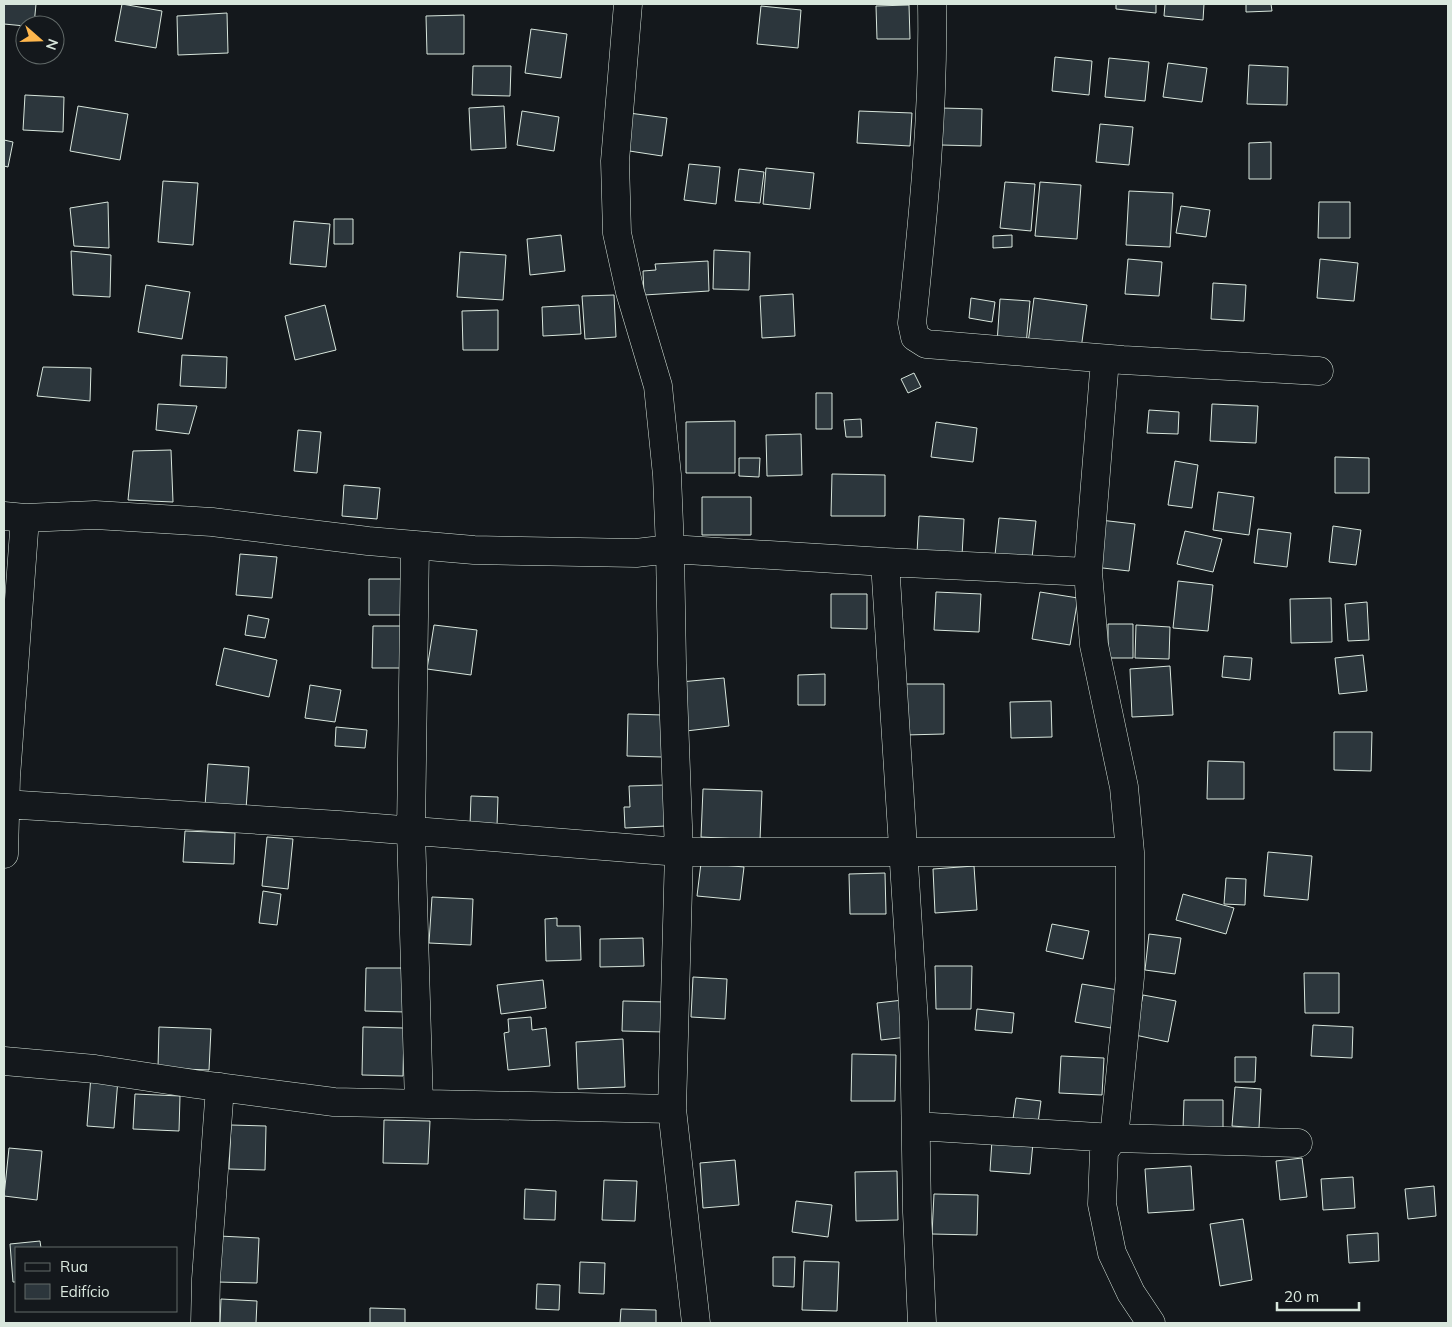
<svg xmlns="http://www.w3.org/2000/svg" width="1452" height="1327" font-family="Mulish,sans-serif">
<rect width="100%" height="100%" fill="#14181c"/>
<path fill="#2c363c" stroke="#d8e6dc" d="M4 4H36L34 25 25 26 4 24Z
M122 4 162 11 156 48 115 41Z
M1116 4H1156V13L1116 9Z
M1165 4H1204L1203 20 1164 16Z
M1246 4H1271L1272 11 1246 12Z
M909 5 910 39H877L876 6Z
M761 6 801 10 798 48 757 44Z
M227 13 228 53 178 55 177 16Z
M464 15V54H427L426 16Z
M531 29 567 34 561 78 525 73Z
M1055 57 1092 61 1089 95 1052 91Z
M1109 58 1149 62 1145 101 1105 97Z
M1168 63 1207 68 1202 102 1163 97Z
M1249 65 1288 67 1287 105 1247 104Z
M473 66H511L510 96 472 95Z
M25 95 64 97 63 132 23 130Z
M78 106 128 114 120 160 70 151Z
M504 106 506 148 471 150 469 108Z
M941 108 982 109 981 146 941 145Z
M522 111 559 117 554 151 517 145Z
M859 111 912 113 910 146 857 143Z
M629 113 667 118 662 156 623 150Z
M1100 124 1133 127 1129 165 1096 162Z
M4 140 13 142 8 167 4 166Z
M1271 142V179H1249V143Z
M689 164 720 167 716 204 684 200Z
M766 168 814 173 810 209 763 204Z
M739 169 764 172 760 203 735 201Z
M163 181 198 183 193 245 158 242Z
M1005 182 1035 184 1031 231 1000 228Z
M1040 182 1081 185 1077 239 1035 236Z
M1129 191 1173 193 1170 247 1126 245Z
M108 202 109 248 74 246 70 208Z
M1319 202H1350V238H1318Z
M1181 206 1210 210 1206 237 1176 233Z
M334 219H353V244H334Z
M294 221 330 224 326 267 290 264Z
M561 235 565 271 530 275 527 239Z
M1012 235V247L993 248V236Z
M714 250 750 252 749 290 713 289Z
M71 251 111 255 110 297 73 295Z
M460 252 506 255 503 300 457 297Z
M1128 259 1162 262 1159 296 1125 294Z
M1320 259 1358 263 1354 301 1317 298Z
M708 261 709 291 644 295 643 271 656 270 655 264Z
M1213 283 1246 285 1244 321 1211 319Z
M146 285 190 292 182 339 138 332Z
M793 294 795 336 762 338 760 296Z
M614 295 616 337 585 339 582 296Z
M971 298 995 302 992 322 969 318Z
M1034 298 1087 305 1081 349 1028 343Z
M1000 299 1030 301 1026 345 997 343Z
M325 305 336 350 295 360 285 316Z
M579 305 581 334 543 336 542 307Z
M498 310V350H463L462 311Z
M182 355 227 357 226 388 180 386Z
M43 367 91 368 90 401 37 396Z
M914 373 921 387 908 393 901 379Z
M816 393H832V429H816Z
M158 404 197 406 189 434 156 430Z
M1212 404 1258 406 1256 443 1210 441Z
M1149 410 1179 412 1178 434 1147 433Z
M861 419 862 437H846L844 420Z
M735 421V473H686V422Z
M936 422 977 428 973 462 931 457Z
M298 430 321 432 317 473 294 471Z
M801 434 802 475 767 476 766 435Z
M171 450 173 502 128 500 133 451Z
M1335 457 1369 458V493H1335Z
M739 458H760L759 477 739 476Z
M1175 461 1198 465 1192 508 1168 505Z
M832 474 885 475V516H831Z
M344 485 380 488 377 519 342 516Z
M1218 492 1254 497 1249 535 1213 530Z
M702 497H751V535H702Z
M919 516 964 519 962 556 917 553Z
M999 518 1036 521 1032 558 995 555Z
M1100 520 1135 524 1129 571 1094 567Z
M1333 526 1361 530 1356 565 1329 562Z
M1258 529 1291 533 1287 567 1254 563Z
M1185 531 1222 539 1213 572 1177 564Z
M240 554 277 557 272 598 236 595Z
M369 579H407V615H369Z
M1178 581 1213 585 1208 631 1173 628Z
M936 592 981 594 979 632 934 630Z
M1040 592 1078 598 1070 645 1032 639Z
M831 594H867V629L831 628Z
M1331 598 1332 642 1291 643 1290 599Z
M1367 602 1369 640 1348 641 1345 604Z
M248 615 269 619 265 638 245 635Z
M1108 624H1133V658H1108Z
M434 625 477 630 471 675 427 669Z
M1136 625 1170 627 1169 659 1135 658Z
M373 626H407L406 668H372Z
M224 648 277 660 269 697 216 685Z
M1363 655 1367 691 1339 694 1335 658Z
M1224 656 1252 658 1250 680 1222 677Z
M1170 666 1173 715 1132 717 1130 669Z
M825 674V705H798V675Z
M724 678 729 726 686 731 680 682Z
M904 684H944V734L905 735Z
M310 685 341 690 335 722 305 718Z
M1051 701 1052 737 1011 738 1010 702Z
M628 714 663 715 662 757 627 756Z
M336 727 367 730 365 748 335 746Z
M1334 732H1372L1371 771 1334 770Z
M1208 761 1244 762V799H1207Z
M208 764 249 767 246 809 205 806Z
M665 785 666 826 625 828 624 807H630L629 786Z
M703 789 762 791 760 840 701 837Z
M471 796 498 797 497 826 470 825Z
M185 831 235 833 234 864 183 862Z
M267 837 293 839 288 889 262 886Z
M1268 852 1312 856 1308 900 1264 896Z
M701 863 744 867 740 900 697 896Z
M974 866 977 910 935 913 933 869Z
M885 873 886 914H850L849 874Z
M1226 878 1246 879 1245 905 1224 904Z
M263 891 281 894 277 925 259 923Z
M1183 894 1234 908 1226 934 1176 920Z
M432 897 473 899 471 945 429 943Z
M557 918V926H580L581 960 546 961 545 919Z
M1052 924 1089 931 1083 959 1046 951Z
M1149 934 1181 938 1175 974 1145 970Z
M643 938 644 966 600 967V939Z
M935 966H972L971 1009H936Z
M366 968H406V1012L365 1011Z
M1304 973H1339V1013H1305Z
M693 977 727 979 725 1019 691 1017Z
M543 980 546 1008 501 1014 497 985Z
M1082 984 1118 990 1111 1028 1075 1022Z
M1143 995 1176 1001 1168 1042 1135 1035Z
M903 1000 907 1037 881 1040 877 1003Z
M623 1001 666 1002 665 1032 622 1031Z
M977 1009 1014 1013 1012 1033 975 1030Z
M531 1017 532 1030 546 1028 550 1066 508 1070 504 1033 509 1032 508 1019Z
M1313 1025 1353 1027 1352 1058 1311 1056Z
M159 1027 211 1029 209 1070 158 1068Z
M363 1027 404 1028 403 1076 362 1075Z
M623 1039 625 1087 578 1089 576 1042Z
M852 1054 896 1055 895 1101H851Z
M1061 1056 1104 1058 1102 1095 1059 1093Z
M1235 1057H1256L1255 1082H1235Z
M91 1076 118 1079 114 1128 87 1126Z
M1235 1087 1261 1089 1259 1128 1232 1126Z
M135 1094 180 1096 179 1131 133 1129Z
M1016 1098 1041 1101 1038 1123 1013 1119Z
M1184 1100H1223V1129H1183Z
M384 1120 430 1121 428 1164 383 1163Z
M231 1125 266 1126 265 1170 229 1169Z
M992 1140 1033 1143 1030 1174 990 1171Z
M9 1148 42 1151 37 1200 4 1196Z
M1302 1158 1307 1197 1280 1200 1276 1161Z
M735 1160 739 1205 703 1208 700 1163Z
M1191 1166 1194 1210 1148 1213 1145 1169Z
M897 1171 898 1220 856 1221 855 1172Z
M1353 1177 1355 1208 1323 1210 1321 1179Z
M604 1180 637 1181 635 1221 602 1220Z
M1434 1186 1436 1216 1408 1219 1405 1189Z
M525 1189 556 1191 555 1220 524 1219Z
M934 1194 978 1195 977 1235 932 1234Z
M796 1201 832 1205 828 1237 792 1232Z
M1243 1219 1252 1280 1220 1286 1210 1224Z
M1378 1233 1379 1261 1349 1263 1347 1235Z
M219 1236 259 1238 257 1283 217 1282Z
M40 1241 41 1248H16V1282H13L10 1244Z
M773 1257H795L794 1287 773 1286Z
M804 1261 839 1262 837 1311 802 1310Z
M580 1262 605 1263 604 1294 579 1293Z
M537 1284 560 1285 559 1310 536 1309Z
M221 1299 257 1301 256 1323H220Z
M370 1308 405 1309V1323H370Z
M621 1309 656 1310V1323H620Z"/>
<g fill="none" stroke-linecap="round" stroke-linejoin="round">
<defs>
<path id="minor" d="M628 4 615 161 617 233 630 292 658 386 667 475 670 549 672 664 679 852 672 1109 696 1323
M932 4C934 110 923 217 912 323L915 337 926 344 1123 360 1319 371
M1105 359 1088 572 1094 645 1124 787 1130 852V977L1114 1138 1104 1151 1102 1204 1112 1253 1131 1293 1151 1323
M4 516 25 518 95 515 212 522 368 541 474 550 636 553 670 549 885 562 1088 572
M415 545 411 831 419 1104
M885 562 914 1022 917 1212 922 1323
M4 804 339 825 679 852H1130
M4 854 6 777 25 518
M4 1061 95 1069 195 1084 334 1102 672 1109
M916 1126 1114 1138 1298 1143
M205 1323 206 1279 220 1087"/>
</defs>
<use href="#minor" stroke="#d8e6dc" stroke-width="29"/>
<use href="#minor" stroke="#14181c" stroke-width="28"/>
</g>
<rect width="1452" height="1327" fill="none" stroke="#d8e6dc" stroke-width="10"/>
<rect x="15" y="1247" width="162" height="65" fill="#14181c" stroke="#626a69"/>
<rect x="25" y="1263" width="25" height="8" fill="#14181c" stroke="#626a69"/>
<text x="60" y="1272" font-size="15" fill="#d8e6dc">Rua</text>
<rect x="25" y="1284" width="25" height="15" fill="#2c363c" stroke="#626a69"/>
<text x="60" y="1297" font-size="15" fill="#d8e6dc">Edifício</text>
<g transform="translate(40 40) rotate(110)"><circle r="24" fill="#14181c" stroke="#626a69"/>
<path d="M0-4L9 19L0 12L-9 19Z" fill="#ffb74d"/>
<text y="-8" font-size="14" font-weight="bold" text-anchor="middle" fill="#d8e6dc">N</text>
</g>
<path d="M1277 1302v8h82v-8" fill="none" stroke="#d8e6dc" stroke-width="2.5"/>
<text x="1284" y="1302" font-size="15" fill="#d8e6dc" stroke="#14181c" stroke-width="4" paint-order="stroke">20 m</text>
</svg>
